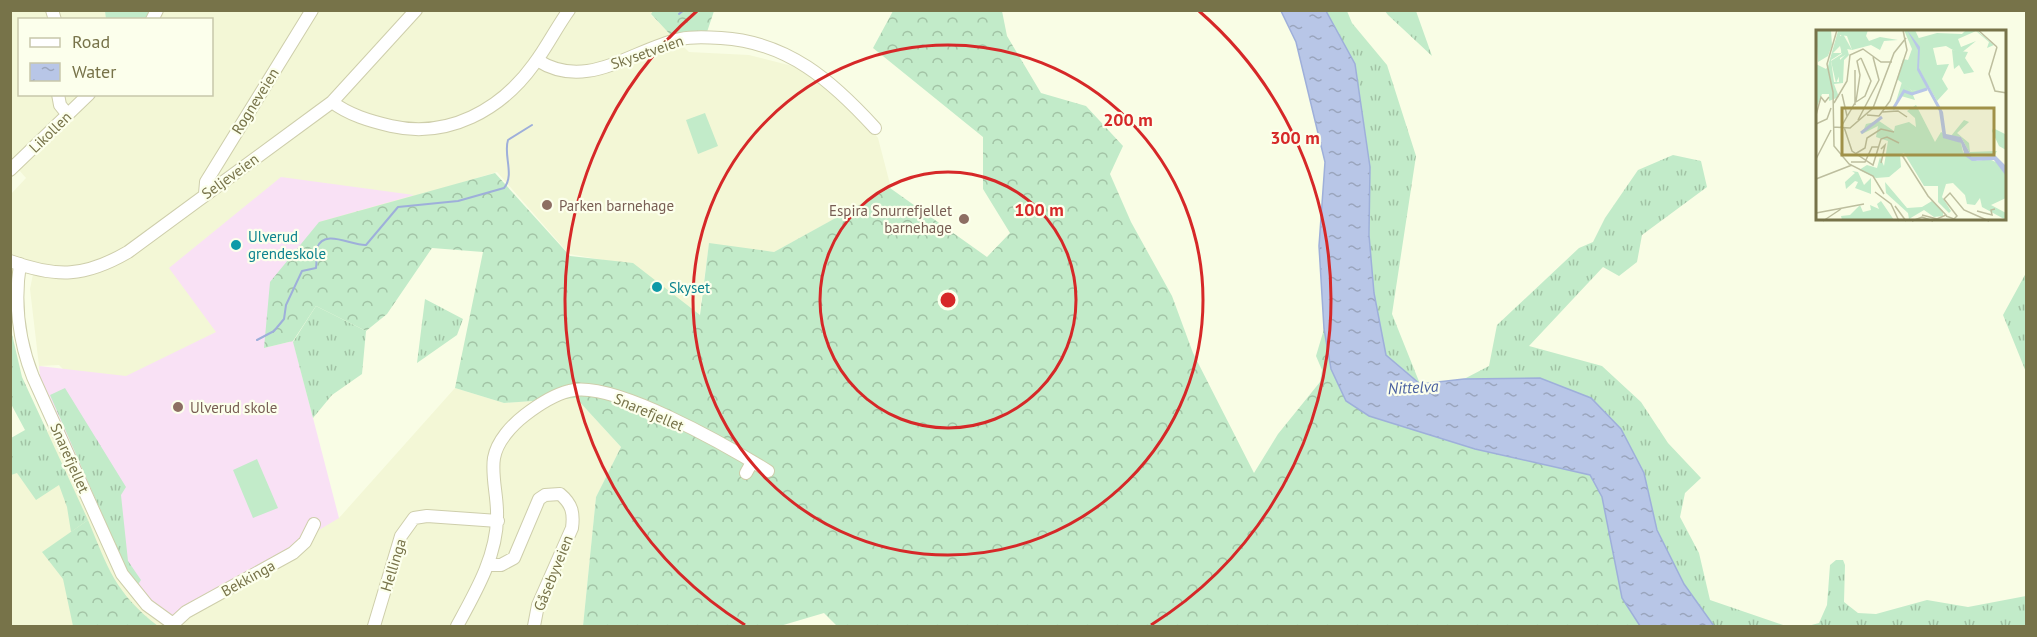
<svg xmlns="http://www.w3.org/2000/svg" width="2037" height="637" font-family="'PT Sans',sans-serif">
<defs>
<pattern id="grass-tufts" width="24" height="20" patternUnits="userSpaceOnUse" patternTransform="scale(1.5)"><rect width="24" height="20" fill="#c2ebc9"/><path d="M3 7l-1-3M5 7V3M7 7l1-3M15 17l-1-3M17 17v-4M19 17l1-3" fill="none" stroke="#a2c3a5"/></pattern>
<pattern id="forest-crowns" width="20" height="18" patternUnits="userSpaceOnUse" patternTransform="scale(1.5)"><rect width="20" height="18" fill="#c2ebc9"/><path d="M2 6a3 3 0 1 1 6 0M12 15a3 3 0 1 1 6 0" fill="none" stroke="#a2c3a5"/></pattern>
<pattern id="water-ripples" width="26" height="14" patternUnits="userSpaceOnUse" patternTransform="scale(1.5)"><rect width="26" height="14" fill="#b8c6e7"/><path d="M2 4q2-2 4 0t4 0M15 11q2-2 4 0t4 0" fill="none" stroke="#9aa5bd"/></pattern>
</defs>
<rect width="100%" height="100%" fill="#f9fde5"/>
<path fill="#f3f7d6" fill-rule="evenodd" d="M653 10 651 15 689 52 749 55 804 69 844 94 878 138 891 188 774 252 709 245 699 315 633 265 569 254 497 172 414 197 217 332 126 377 74 380 59 365 39 366 30 289 35 264 11 254V194L26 178 11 161V11ZM20 20H212V94H20Z
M455 388 504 403 576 398 621 447 596 497 583 626H11V445L56 428 339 518Z"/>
<path fill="#f9e1f5" d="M281 177 414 195 319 222 264 348 293 341 339 518 172 618 128 582 42 395 39 366 126 376 216 332 169 268Z"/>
<path fill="url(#grass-tufts)" d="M105 11V10L149 11 146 20 106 19Z
M1326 11H1347L1352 23 1387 65 1416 156 1392 314 1420 384 1386 355 1374 293 1369 235 1370 167 1355 64Z
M1385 11H1416L1432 56 1388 15Z
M1673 155 1701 161 1707 187 1642 235 1637 262 1619 276 1603 267 1529 346 1602 366 1641 402 1668 443 1701 478 1685 493 1680 517 1699 553 1710 600 1786 626H1714L1683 584 1657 530 1644 473 1540 378 1464 379 1489 366 1497 325 1579 248 1593 242 1605 218 1638 170Z
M2026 273V372L2003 315Z
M425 299 463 319 457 335 417 363Z
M316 306 366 331 362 374 332 395 313 418 293 342Z
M11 330 22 377 88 520 71 532 67 507 59 485 36 500 17 473 11 475V438L25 430 11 404Z
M65 388 126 487 121 495 128 561 141 580 137 586 130 578 50 395Z
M1836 560H1843L1845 565 1844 602 1858 613 1876 614 1927 600 1968 607 2026 596V626H1808L1819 623 1827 605 1830 565Z"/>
<path fill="url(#forest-crowns)" d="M653 11H714L707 32 680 45 651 14Z
M893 11H1002L1007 36 1041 93 1086 106 1123 146 1110 174 1131 222 1172 296 1193 353 1254 473 1278 434 1320 382 1322 370 1316 356 1324 329 1331 369 1475 449 1590 475 1602 497 1622 598 1640 626H837L824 613 780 626H583L596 497 621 447 576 398 504 403 455 388 483 252 432 248 387 314 366 331 316 306 293 341 264 348 270 282 319 222 495 173 570 256 633 263 700 315 709 243 774 252 890 188 987 257 1010 233 983 189V137L873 48Z
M88 520C108 568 115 593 158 626H73L63 579 42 552Z"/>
<path fill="#c2ebc9" d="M705 113 718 146 698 154 686 120Z
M257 459 278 508 253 518 233 470Z"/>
<path fill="url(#water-ripples)" stroke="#9eafda" stroke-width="1.5" d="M1281 11H1326L1355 64 1370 167 1369 235 1374 293 1386 355 1420 384 1464 379 1540 378 1591 398 1621 429 1644 473 1657 530 1684 584 1714 626H1640L1622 598 1602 497 1590 475 1475 449 1369 416 1346 401 1331 369 1324 329 1319 246 1325 162 1296 42Z"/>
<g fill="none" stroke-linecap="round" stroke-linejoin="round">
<path stroke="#9eafda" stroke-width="2" d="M679 14 684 10
M257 340 274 331 284 319 286 305 302 271 316 268C317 261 316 254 317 248 324 228 352 246 366 245L398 207 458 201 504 188C515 175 503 155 508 140L532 125"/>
<defs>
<path id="minor" d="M52 10 55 20
M152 20 157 10
M537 60C587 92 631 50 680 39 693 36 708 37 721 38 788 42 832 81 875 128
M58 94 60 105 68 115
M332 102C349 115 370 121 391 126 448 139 501 110 534 64 547 47 556 28 569 10
M10 170 89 94
M205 194 206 182 312 10
M10 261C57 278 85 277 128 252L332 102 416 10
M20 264C14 302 19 342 33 377L122 574 147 605 176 626
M746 473 752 462
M488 565H501L514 558 539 499 545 495 560 494C572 504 574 513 572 528L538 605 534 626
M173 624 186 612 293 553 305 542 314 524
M374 626 401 536 414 518 427 516 498 521
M457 626C475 593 497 556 497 517 498 498 491 476 494 458 497 441 512 425 525 415 538 405 553 395 569 391 612 379 729 447 768 471"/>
</defs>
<use href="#minor" stroke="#ceceab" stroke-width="14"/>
<use href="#minor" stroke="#fff" stroke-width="12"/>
</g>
<g fill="none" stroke="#d62828" stroke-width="3">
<circle cx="948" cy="300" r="128"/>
<circle cx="948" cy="300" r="255"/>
<path d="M745 625A383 383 0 0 1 697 11M1199 11A383 383 0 0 1 1151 625"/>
</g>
<g fill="#8d6e63" stroke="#fcffec" stroke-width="2">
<circle cx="547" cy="205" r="6"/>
<circle cx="964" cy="219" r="6"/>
<circle cx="178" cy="407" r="6"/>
</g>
<g fill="#0f9aa8" stroke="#fcffec" stroke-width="2">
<circle cx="236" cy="245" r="6"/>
<circle cx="657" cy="287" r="6"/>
</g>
<g text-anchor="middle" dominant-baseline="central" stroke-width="4.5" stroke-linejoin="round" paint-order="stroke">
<g font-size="15" fill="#777349" stroke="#fcffec">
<text transform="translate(647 52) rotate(-19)">Skysetveien</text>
<text transform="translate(255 101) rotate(-58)">Rogneveien</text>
<text transform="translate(50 132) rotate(-44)">Likollen</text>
<text transform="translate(230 176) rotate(-36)">Seljeveien</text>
<text transform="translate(649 412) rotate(23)">Snarefjellet</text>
<text transform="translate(70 458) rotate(66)">Snarefjellet</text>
<text transform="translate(393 565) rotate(-73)">Hellinga</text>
<text transform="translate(553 573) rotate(-68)">Gåsebyveien</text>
<text transform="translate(248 578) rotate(-29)">Bekkinga</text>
</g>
<g font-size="15" fill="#785e54" stroke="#fcffec" text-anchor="start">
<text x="559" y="205">Parken barnehage</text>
<text x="952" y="210" text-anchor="end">Espira Snurrefjellet<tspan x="952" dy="17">barnehage</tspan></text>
<text x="190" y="407">Ulverud skole</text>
</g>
<g font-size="15" fill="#0d838f" stroke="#fcffec" text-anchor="start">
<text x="248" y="236">Ulverud<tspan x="248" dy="17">grendeskole</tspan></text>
<text x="669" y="287">Skyset</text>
</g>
<g font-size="16" font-style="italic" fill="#4a61a1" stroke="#fcffec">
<text transform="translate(1413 387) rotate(-3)">Nittelva</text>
</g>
</g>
<g transform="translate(1816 30)">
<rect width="190" height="190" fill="#f9fde5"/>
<path d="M88 0H99L106 15 103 27 106 44 114 53 113 59 96 61 81 49 87 29 92 30 96 19ZM27 4 36 20 31 19V24L24 28 25 42 20 53 15 31 26 24 22 8ZM136 20 152 22 149 28 158 42 148 44 143 35 138 39ZM148 90 153 92 141 103 153 113 154 122 181 121 178 126 156 127 145 107 135 106ZM190 95V120L183 116 176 101 177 98 189 104Z" fill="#c2ebc9"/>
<path d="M0 0H15L16 15 12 26 2 32ZM40 0H52L50 6 53 11 64 7 82 10 68 11 64 20 55 15 36 20 31 6 24 5 25 15 17 23H25L26 19V23L15 30 18 52H23L22 32 30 24 31 18 33 25 28 30 27 53 18 54 23 67 13 71V64H6L0 79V34L10 39 12 36 22 1ZM150 0H160L178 15 171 18 173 12 160 1 142 9 145 17 160 11 144 24 130 16 117 18 121 35 133 34 126 49 132 59 121 71 103 39V8L121 3 146 4ZM86 52 96 61 101 60 113 59 101 61 97 65 99 70 85 66 77 81ZM100 75 119 112 125 102 145 113 147 122 161 131 173 129 184 134 190 146V168L175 175 190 183V190L166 177 164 168 159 175 151 174 149 165 137 153 130 154 126 167 135 181 133 183 122 172V156H108L88 123 84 125 85 137 73 147 60 148 43 140 51 135 61 138 64 127 68 136 72 111 60 107 62 96 46 104 50 94 63 91 78 101 79 96 93 92 100 97 99 88 91 81ZM36 141 42 142 48 155 55 148V164L39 158 42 152 39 151 30 159 29 152 39 143ZM69 152 91 178 106 177 116 171 127 181V186L118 187 108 180 93 189 92 183 70 163ZM65 171 78 190H26L25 186 34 185 44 175 47 182 55 180 54 175 63 179 61 174Z" fill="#c2ebc9"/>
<path d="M91 0 104 17 103 38 127 82 130 104 145 107 156 127 180 126 190 136V146L178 130 156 131 149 126 145 113 127 108 123 81 101 40 102 20Z" fill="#b8c6e7"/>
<path fill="none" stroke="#b8c6e7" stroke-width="3" d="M77 79 88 61 96 64 111 59M45 103 66 87"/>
<path fill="none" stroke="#bdbe9e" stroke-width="1.5" d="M21 0 11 34 17 62 18 116 33 134 57 146 68 164M162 0 181 17M181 17 173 44 179 61 191 63M39 40V75M26 64 31 86M40 72 49 66 55 51 45 28M18 73 31 51 34 25 47 19 65 32H76M66 82 82 81 91 87M0 85 5 67 9 72 13 67M51 85 63 86 74 71 91 20 87 0M42 90 63 50 57 27M0 94 11 89 15 78M17 97 34 98 57 78 78 23 90 8M25 97 40 71 44 45 41 31 45 28M28 97 36 121 57 135 65 109 71 107 83 113M65 119 69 115 65 133M39 124 49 118 51 108 65 99 78 102M86 125 112 166 130 185 121 189 106 185M0 129 15 100M35 132H49L56 117H63M0 149 36 135M59 162 75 174 83 191M79 176 90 191M161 181 176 185 175 180 179 179M0 183 48 174M130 186 138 189 141 186 128 169 134 163 148 180 173 191M7 191 25 179M96 191 106 187 117 191"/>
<path fill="#a09148" fill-opacity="0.15" stroke="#a09148" stroke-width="3" d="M26 78H178V125H26Z"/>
<rect width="190" height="190" fill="none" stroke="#777349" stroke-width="3"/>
</g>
<circle cx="948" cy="300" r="9" fill="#d62828" stroke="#fcffec" stroke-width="3"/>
<g font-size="18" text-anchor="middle" font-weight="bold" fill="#d62828" stroke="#fcffec" stroke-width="4.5" stroke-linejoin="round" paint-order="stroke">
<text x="1128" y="126">200 m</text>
<text x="1295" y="144">300 m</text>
<text x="1039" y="216">100 m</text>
</g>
<rect width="2037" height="637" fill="none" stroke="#777349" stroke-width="24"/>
<rect x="18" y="18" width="195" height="78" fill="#fcffec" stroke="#c7c7ab" stroke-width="1.5"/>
<rect x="30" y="38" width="30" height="9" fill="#ffffff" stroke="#c7c7ab" stroke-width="1.5"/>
<text x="72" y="48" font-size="18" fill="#777349">Road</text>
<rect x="30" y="63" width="30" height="18" fill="url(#water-ripples)" stroke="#c7c7ab" stroke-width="1.5"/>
<text x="72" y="78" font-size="18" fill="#777349">Water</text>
</svg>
